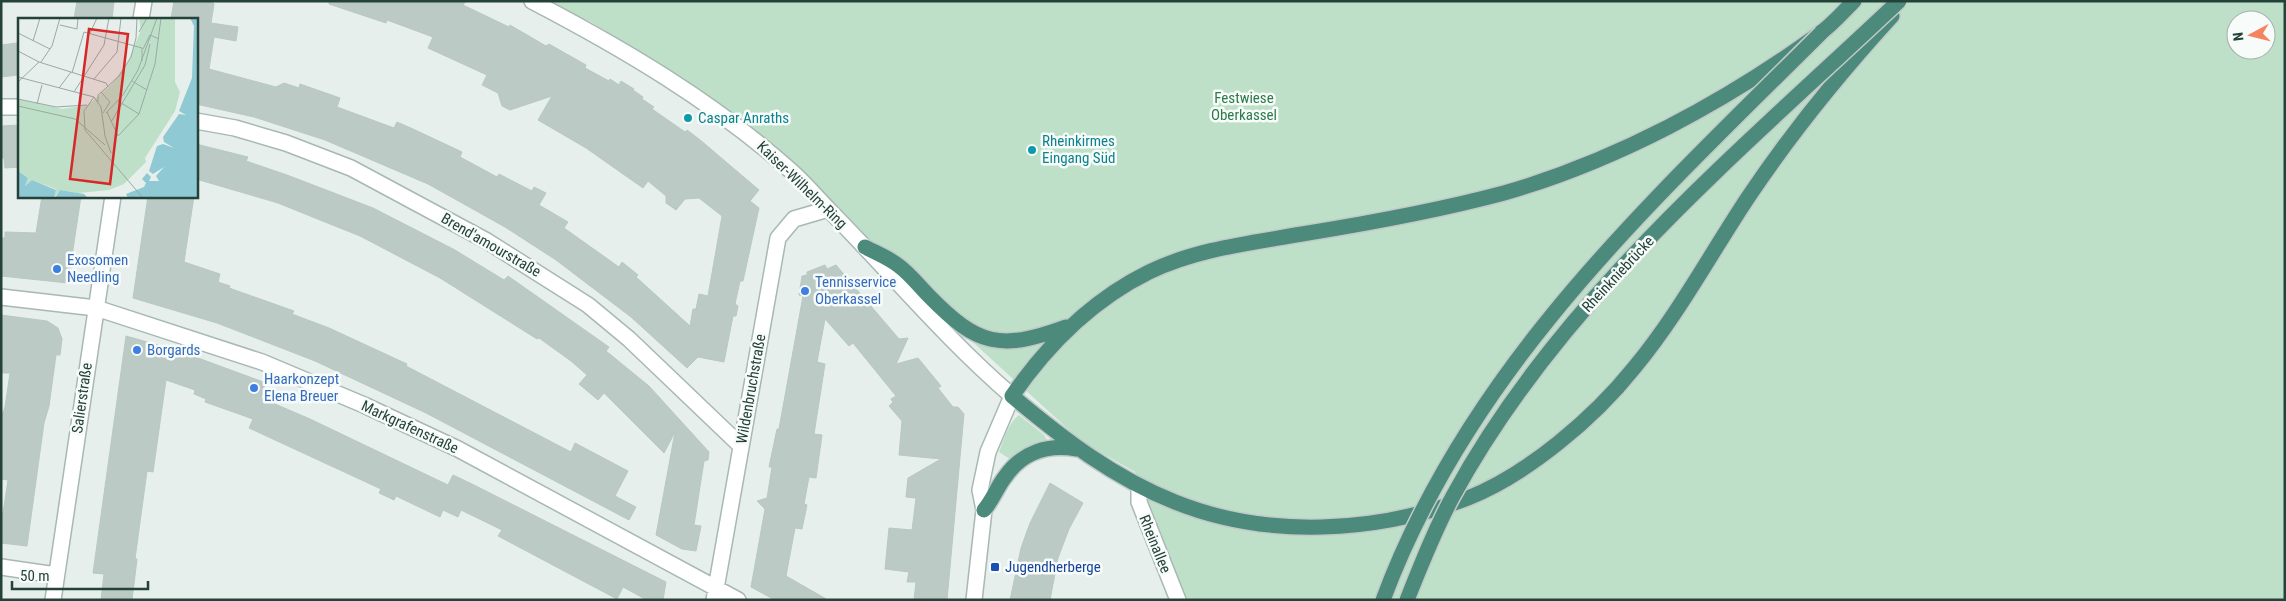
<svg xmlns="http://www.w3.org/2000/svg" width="2286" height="601" font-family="'Roboto Condensed',sans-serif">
<rect width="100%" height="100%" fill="#e6efeb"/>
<path fill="#bfe0c8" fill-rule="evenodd" d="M542 1H2285V600H1185L1135 472 1081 441 929 302 795 164 738 118 658 63 591 22ZM2236 20H2266V50H2236Z
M1019 415 1044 435 1047 440 1010 459 999 452C1004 440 1008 423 1019 415Z"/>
<path fill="#bbcac4" stroke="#b8c9c2" d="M77 1H114L112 19H74Z
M174 1H211L214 4 211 23 238 27 236 41 214 37 209 69 276 87 284 83 299 88 300 84 340 98 337 107 394 128 397 122 413 129 462 152 460 157 497 177 499 174 532 191 534 187 546 193 539 205 568 222 564 228 619 267 622 262 638 275 636 277 690 326 693 309H696L699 294 708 296 722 216 699 198 685 199 676 210 666 203V196L648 181 643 188 586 148 538 120 552 96 510 110 502 106 498 93 482 85 487 75 428 48 433 37 387 20 386 23 329 4V1H466L463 5 509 27 510 25 546 46 549 44 586 65 585 68 609 81 610 79 619 85 621 81 634 89 633 90 643 97 642 99 654 107 652 109 685 132 687 130 699 139 759 190 750 201 759 208 743 281H740L735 304 738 306 736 316H733L724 362 698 357 687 368 631 317 556 260 505 227 428 184 325 140 254 117 196 104V19H171Z
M17 43 18 75 1 77V45Z
M19 125V167L5 168 4 158H1V126Z
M196 144 248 157 246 161 287 175 373 208 455 250 504 280 508 276 609 347 606 351 649 386 709 452 708 460 704 461 694 525 701 526 696 551 682 549 656 535 675 432 664 453 604 393 598 400 579 384 587 375 571 361 539 338 537 339 440 278 360 236 320 220 278 203 196 179Z
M42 196H81L68 283 1 276V238H5V232L36 233Z
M148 196H194L184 262 220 274 218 282 230 286 229 288 294 311 292 314 329 328 407 364 406 366 571 452 575 443 628 471 615 496 636 507 629 520 426 413 315 361 217 323 133 298Z
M825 265 827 269 836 265 899 339 908 338 896 364 918 358 941 386 938 388 953 407H958L964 414 947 600H914L916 582H907L909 572 885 569 889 528 912 530 916 498 906 497 908 478 941 459 899 455 902 421 889 406 893 402 891 399 896 396 853 343 849 346 825 319 817 362 825 364 814 434 822 435 816 478 809 477 804 504 807 505 802 529 795 528 786 576 828 600H775L751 587 765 509 757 501 767 498 772 467H769L777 429H779L803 296 799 295 802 276 807 275V272Z
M1 315 47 321 58 328 62 339 60 355H56L49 406 44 423 27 546 1 543V513H3L8 480 1 479V418L5 407 10 373H1Z
M126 336 179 351 266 383 261 398 310 419 448 485 453 475 474 485 666 582 663 600H647L623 587 617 599 498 536 502 530 461 510 458 517 443 510 440 517 396 496 394 500 379 493 381 489 249 428 253 419 205 402 206 399 194 394 195 390 166 380 153 472 147 471 135 559H137L132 600H101L104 574 93 573Z
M1050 483 1083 503 1069 529 1058 558 1050 600H1010L1021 548 1030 523Z"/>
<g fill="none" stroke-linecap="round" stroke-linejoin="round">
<defs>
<path id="minor" d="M532 1C624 49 712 101 790 170 805 183 818 199 832 213 892 274 947 340 1012 396
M141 19 144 1
M1 107H19
M196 121 235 128 286 143 351 168 487 241 588 305 629 339 741 446
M1 297 96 308 262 362 364 405 458 449 738 600
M1139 486V502L1178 600
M1 567 56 575
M53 600 113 196
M714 600 778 238 794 219 828 209"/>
<path id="tertiary" d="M974 600 984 510 980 490 988 452 1012 396"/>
<path id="trunk" d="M1854 1C1843 12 1832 25 1819 34 1725 102 1616 161 1504 193 1437 211 1370 223 1302 234 1251 243 1196 249 1149 272 1092 300 1048 344 1012 396 1062 438 1114 478 1175 502 1267 539 1377 533 1468 498 1528 474 1594 418 1634 368 1678 315 1711 253 1749 196 1792 132 1840 73 1892 16
M865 247C876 253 889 258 899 266 910 274 919 286 929 296 978 346 1000 351 1066 327
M984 510C994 498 997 487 1005 477 1022 452 1048 444 1077 449"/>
</defs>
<use href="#minor" stroke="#a8b8b2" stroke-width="18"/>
<use href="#tertiary" stroke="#a8b8b2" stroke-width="18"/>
<use href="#trunk" stroke="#c2cac8" stroke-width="18"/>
<use href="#minor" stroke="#fff" stroke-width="15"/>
<use href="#tertiary" stroke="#fff" stroke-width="15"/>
<use href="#trunk" stroke="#4c8a7c" stroke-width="15"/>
<defs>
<path id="trunk-bridge" d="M1383 600C1469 368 1650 203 1821 33
M1407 600C1421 565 1435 529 1453 496 1559 300 1739 152 1899 1"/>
</defs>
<use href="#trunk-bridge" stroke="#c2cac8" stroke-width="18" stroke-linecap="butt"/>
<use href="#trunk-bridge" stroke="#4c8a7c" stroke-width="15"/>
</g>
<g fill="#0f9aa8" stroke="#f7fbf9" stroke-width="2">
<circle cx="688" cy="118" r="5"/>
<circle cx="1032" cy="150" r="5"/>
</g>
<g fill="#3f7fe0" stroke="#f7fbf9" stroke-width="2">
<circle cx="57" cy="269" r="5"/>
<circle cx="805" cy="291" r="5"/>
<circle cx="137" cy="350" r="5"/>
<circle cx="254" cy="388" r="5"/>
</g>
<rect fill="#1a4fb4" stroke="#f7fbf9" stroke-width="2" x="990" y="562" width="10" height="10" rx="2.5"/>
<g text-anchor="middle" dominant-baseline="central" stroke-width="5" stroke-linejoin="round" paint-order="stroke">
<g font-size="15" fill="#2d7a4b" stroke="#f7fbf9">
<text x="1244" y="98">Festwiese<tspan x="1244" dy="17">Oberkassel</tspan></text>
</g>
<g font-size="15" fill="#0d838f" stroke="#f7fbf9" text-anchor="start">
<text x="698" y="118">Caspar Anraths</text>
<text x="1042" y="141">Rheinkirmes<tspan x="1042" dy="17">Eingang Süd</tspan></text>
</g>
<g font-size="15" fill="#24423a" stroke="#f7fbf9">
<text transform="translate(802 185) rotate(44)">Kaiser-Wilhelm-Ring</text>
<text transform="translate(491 245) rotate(30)">Brend'amourstraße</text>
<text transform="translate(1618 274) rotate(-47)">Rheinkniebrücke</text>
<text transform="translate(751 389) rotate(-80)">Wildenbruchstraße</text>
<text transform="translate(82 398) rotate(-82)">Salierstraße</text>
<text transform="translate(410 427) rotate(25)">Markgrafenstraße</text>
<text transform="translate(1155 544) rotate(68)">Rheinallee</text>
</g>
<g font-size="15" fill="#366cbe" stroke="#f7fbf9" text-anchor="start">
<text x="67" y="260">Exosomen<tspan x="67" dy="17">Needling</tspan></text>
<text x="815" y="282">Tennisservice<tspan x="815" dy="17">Oberkassel</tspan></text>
<text x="147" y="350">Borgards</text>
<text x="264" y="379">Haarkonzept<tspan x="264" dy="17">Elena Breuer</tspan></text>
</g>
<g font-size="15" fill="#164399" stroke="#f7fbf9" text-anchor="start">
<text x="1005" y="567">Jugendherberge</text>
</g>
</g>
<g transform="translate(18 18)">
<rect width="180" height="180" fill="#e6efeb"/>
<path d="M121 0H157V64L162 74 157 93 127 140 128 144 106 166 91 172 60 175 42 172 36 180 38 171 14 162 7 168 10 160 0 153V81L44 91 70 87 93 67 110 44 123 12Z" fill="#bfe0c8"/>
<path d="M172 0H180V180H110L108 176 126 169 128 165 124 161 129 155 133 159 131 163H141L138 158 146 149 135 156 131 153 139 128 145 126 156 130 146 124 145 119 161 96 168 97 161 93 174 60 176 8ZM0 153 10 160 7 168 14 162 38 172 36 180H0ZM42 172 66 176 70 180H37Z" fill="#8ec9d4"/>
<path fill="none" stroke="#98aaa4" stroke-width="1" d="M0 5V21M42 7 59 11 60 0M121 14 129 0M0 15 32 31M72 15 79 0M15 23 22 0M125 31 132 17 141 21M0 33 21 44 88 65 90 69M23 44 34 28 42 0M54 55 66 14 124 30V43M0 59 76 79M76 61 99 34 103 0M114 63 129 72M0 64 21 44M41 70 53 54M87 71 101 58 113 39 118 20 119 0M56 74 86 27 91 0M83 74 92 84 85 95M0 81 38 89 69 87M100 83 121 96M80 84V77L87 71M19 86 24 67M0 88 57 101 87 127M89 94 100 118 121 96 137 46 143 0M88 95 105 77 120 52 139 0M93 104 127 47 132 26M93 135 87 118 83 89 76 79 66 93 67 112 125 180"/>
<path fill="#d62828" fill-opacity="0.15" stroke="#d62828" stroke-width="2.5" d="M71 11 110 16 92 166 52 161Z"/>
<rect width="180" height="180" fill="none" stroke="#24423a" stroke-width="2.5"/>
</g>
<rect width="2286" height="601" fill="none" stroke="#24423a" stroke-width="5"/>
<g transform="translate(2251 35) rotate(263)"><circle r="24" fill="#f7fbf9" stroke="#a3b1ad"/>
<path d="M0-4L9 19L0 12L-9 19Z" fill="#f4845f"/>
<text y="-8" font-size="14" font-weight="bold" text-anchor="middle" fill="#24423a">N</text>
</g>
<path d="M12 581v8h136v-8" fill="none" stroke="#24423a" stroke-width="2.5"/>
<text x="20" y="581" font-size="15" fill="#24423a" stroke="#f7fbf9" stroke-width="4" paint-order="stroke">50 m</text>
</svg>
